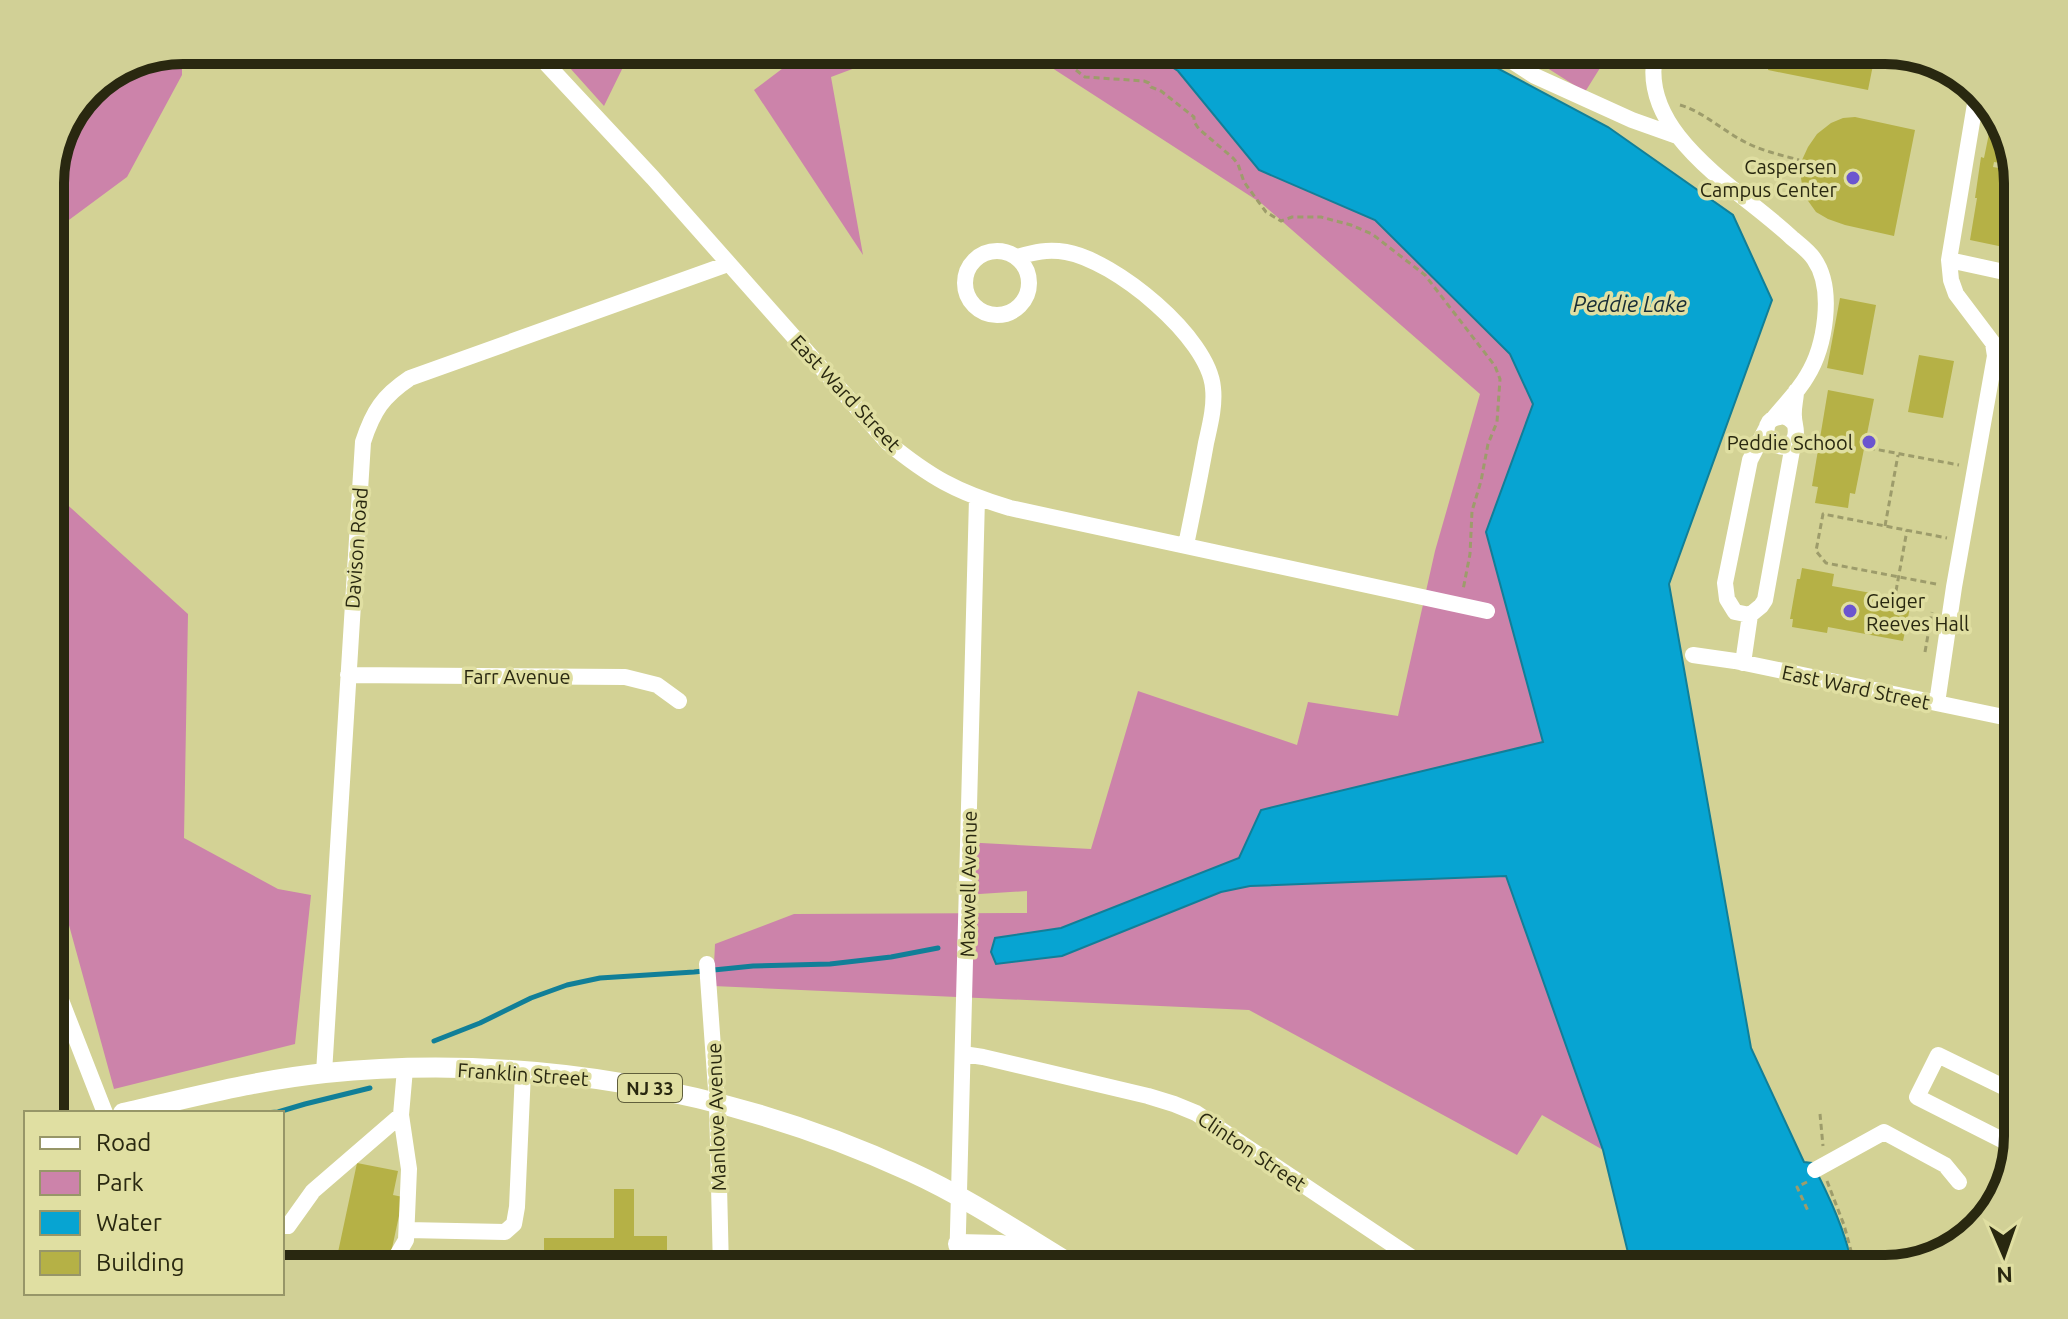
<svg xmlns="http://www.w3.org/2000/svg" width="2068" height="1319" font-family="Ubuntu,sans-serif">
<rect width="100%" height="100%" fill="#d3d295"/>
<path fill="#cc83aa" d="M1522 52H1610L1585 92Z
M1152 54 1178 71 1259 170 1375 220 1510 354 1533 404 1486 533 1543 743 1262 810 1239 858 1061 928 995 938 991 952 996 964 1062 956 1221 892 1250 886 1506 876 1603 1150 1542 1115 1517 1155 1249 1010 713 986 715 944 794 914 1027 913V891L964 895 963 842 1091 849 1138 691 1297 745 1308 702 1398 716 1435 551 1480 394 1261 203 1032 55Z
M799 56H887L831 77 863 255 754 90Z
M628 57 604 106 561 58Z
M133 60H182V75L127 177 50 234V175L56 161 112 84 114 72Z
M50 489 188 614 184 838 278 889 311 895 295 1044 114 1089 50 856Z"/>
<path fill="#07a4d2" stroke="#117f98" stroke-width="2" d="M1467 52 1608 127 1733 215 1772 300 1669 584 1751 1048 1804 1162 1812 1163C1829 1196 1846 1232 1853 1269H1632L1603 1150 1506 876 1250 886 1221 892 1062 956 996 964 991 952 995 938 1061 928 1239 858 1261 810 1543 742 1486 532 1533 404 1510 354 1375 220 1259 170 1178 71 1152 54Z"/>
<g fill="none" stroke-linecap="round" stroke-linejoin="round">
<path stroke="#117f98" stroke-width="5" d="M434 1041 480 1023 531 998 567 985 600 978 694 972 753 966 830 964 891 957 938 948
M264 1113 278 1112 305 1104 370 1088"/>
</g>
<path fill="#b5b146" d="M1876 50 1868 90 1768 70 1772 51Z
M1991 107 2000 117 2013 160 2012 165 1994 162 1993 167 2010 170 2002 216 2007 222 2017 224 2013 249 1970 240 1977 198H1975L1981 157 1984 158 1992 119 1988 118Z
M1855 117 1915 130 1894 236 1845 225 1828 219 1816 212 1806 198 1802 185 1800 171 1802 160 1808 147 1817 134 1831 123 1843 118Z
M1840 298 1876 305 1863 375 1827 368Z
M1919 355 1954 361 1943 418 1908 412Z
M1828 390 1874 399 1855 494 1850 493 1848 508 1815 503 1818 487 1812 486Z
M1802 568 1834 574 1832 586 1888 596 1886 599 1911 603 1903 641 1828 627 1827 633 1792 627 1793 619H1790L1797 579H1800Z
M357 1163 398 1171 393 1195 403 1197 388 1267 337 1257Z
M614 1189H634V1236H667V1269H544V1238H614Z
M350 1260V1269H282V1265Z"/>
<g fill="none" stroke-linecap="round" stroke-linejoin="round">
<path stroke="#9d9c6b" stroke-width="3" stroke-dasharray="6 4" stroke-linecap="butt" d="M1063 55 1072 67 1085 77 1144 81 1149 83 1151 87 1161 91 1194 117V122L1199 129 1233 158 1238 164 1244 182 1266 212 1281 221 1292 217H1321L1351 225 1372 234 1425 275 1495 366 1500 379 1497 422 1488 444 1481 481 1472 511 1470 554 1463 590
M1680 105C1704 112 1723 131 1745 142 1762 151 1781 155 1799 160
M1869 448 1959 465
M1885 526 1898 455
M1936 584 1826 563 1816 551 1823 514 1947 538
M1896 591 1907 530
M1925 652 1932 612
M1820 1114 1823 1146
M1827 1181 1844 1225 1856 1269
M1807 1182 1797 1187 1809 1213"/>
<path stroke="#fff" stroke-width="16" d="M1656 51C1635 134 1742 190 1792 238 1799 244 1809 251 1814 259 1835 289 1825 347 1807 376 1798 392 1784 405 1773 419
M1498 52 1535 76 1632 120 1677 136
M541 58 653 178 887 442C930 477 956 492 1010 508L1487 611
M82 106 91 87
M965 283a32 32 0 1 1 64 0a32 32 0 1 1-64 0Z
M1017 257C1035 252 1047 249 1066 252 1114 260 1209 337 1213 388 1215 406 1210 425 1206 443 1200 477 1193 511 1186 545
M1949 260 2018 275
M1795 424C1790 419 1786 415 1779 417 1752 421 1775 461 1793 441 1799 433 1794 425 1794 417 1793 408 1796 399 1796 391
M1750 615 1735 612 1727 599 1725 583 1750 460 1767 427
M1693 655 1735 661 2018 720
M1743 663 1750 615 1761 606 1765 600 1794 439
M348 675 625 677 657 685 679 701
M1937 703 1954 587 1995 356 1993 343 1956 294 1951 280 1949 260 1977 92
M707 964 717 1103 721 1269
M50 972 105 1113
M963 1054 983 1057 1148 1096 1174 1104 1196 1113 1429 1269
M324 1073 363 442C373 411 383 396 410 378L728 264
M2017 1141 2010 1144 1917 1097 1938 1055 2018 1094
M1815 1170 1884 1132 1945 1165 1959 1182
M282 1226H288L313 1191 401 1115 405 1069
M407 1230 505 1232 514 1224 517 1207 523 1072
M1936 1255 1959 1244
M389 1269 406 1240 409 1169 401 1115
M957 1269 977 498"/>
<path stroke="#fff" stroke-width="20" d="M123 1113C190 1098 257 1080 325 1073 524 1053 730 1088 911 1172 970 1199 1024 1236 1079 1269
M958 1244 1001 1245 1045 1255"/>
</g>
<g fill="#6b55cf" stroke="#e0dfa2" stroke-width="3">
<circle cx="1853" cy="178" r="8"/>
<circle cx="1869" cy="442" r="8"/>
<circle cx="1850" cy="611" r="8"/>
</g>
<g text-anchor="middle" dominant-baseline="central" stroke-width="7" stroke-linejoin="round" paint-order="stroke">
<rect fill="#e0dfa2" stroke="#605f3c" stroke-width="2" x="618" y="1074" width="64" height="28" rx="6"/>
<g font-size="18" font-weight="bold" fill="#292810">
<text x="650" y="1088">NJ 33</text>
</g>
<g font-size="20" fill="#292810" stroke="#e0dfa2" text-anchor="end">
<text x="1837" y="166">Caspersen<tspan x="1837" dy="23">Campus Center</tspan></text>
<text x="1853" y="442">Peddie School</text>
<text x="1866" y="600" text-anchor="start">Geiger<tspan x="1866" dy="23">Reeves Hall</tspan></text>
</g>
<g font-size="20" fill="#292810" stroke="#e0dfa2">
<text transform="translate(846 393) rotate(47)">East Ward Street</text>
<text transform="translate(356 548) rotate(-86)">Davison Road</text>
<text x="517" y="676">Farr Avenue</text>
<text transform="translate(1856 687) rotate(12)">East Ward Street</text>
<text transform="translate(968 884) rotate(-89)">Maxwell Avenue</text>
<text transform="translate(523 1074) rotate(4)">Franklin Street</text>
<text transform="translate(716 1117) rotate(-92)">Manlove Avenue</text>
<text transform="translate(1252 1151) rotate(34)">Clinton Street</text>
</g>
<g font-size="22" font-style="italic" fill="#182d36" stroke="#e0dfa2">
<text x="1630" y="303">Peddie Lake</text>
</g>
</g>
<path d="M0 0H2068V1319H0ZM183 64H1885A119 119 0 0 1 2004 183V1136A119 119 0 0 1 1885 1255H183A119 119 0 0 1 64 1136V183A119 119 0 0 1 183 64Z" fill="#d1d096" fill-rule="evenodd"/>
<path fill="none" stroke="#292810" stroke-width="10" d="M183 64H1885A119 119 0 0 1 2004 183V1136A119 119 0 0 1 1885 1255H183A119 119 0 0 1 64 1136V183A119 119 0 0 1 183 64Z"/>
<rect x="24" y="1111" width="260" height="184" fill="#e0dfa2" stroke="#979668" stroke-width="2"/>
<rect x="40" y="1137" width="40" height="12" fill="#ffffff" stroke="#979668" stroke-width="2"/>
<text x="96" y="1151" font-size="24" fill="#292810">Road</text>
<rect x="40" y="1171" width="40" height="24" fill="#cc83aa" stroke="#979668" stroke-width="2"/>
<text x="96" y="1191" font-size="24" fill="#292810">Park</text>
<rect x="40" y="1211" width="40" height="24" fill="#07a4d2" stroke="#979668" stroke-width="2"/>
<text x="96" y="1231" font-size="24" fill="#292810">Water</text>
<rect x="40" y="1251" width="40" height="24" fill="#b5b146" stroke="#979668" stroke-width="2"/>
<text x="96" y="1271" font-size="24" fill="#292810">Building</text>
<g transform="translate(2004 1255) rotate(178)" stroke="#e0dfa2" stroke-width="6" paint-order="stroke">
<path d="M0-6L14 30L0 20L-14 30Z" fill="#292810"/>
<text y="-12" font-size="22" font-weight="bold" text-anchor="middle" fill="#292810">N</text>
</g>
</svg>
